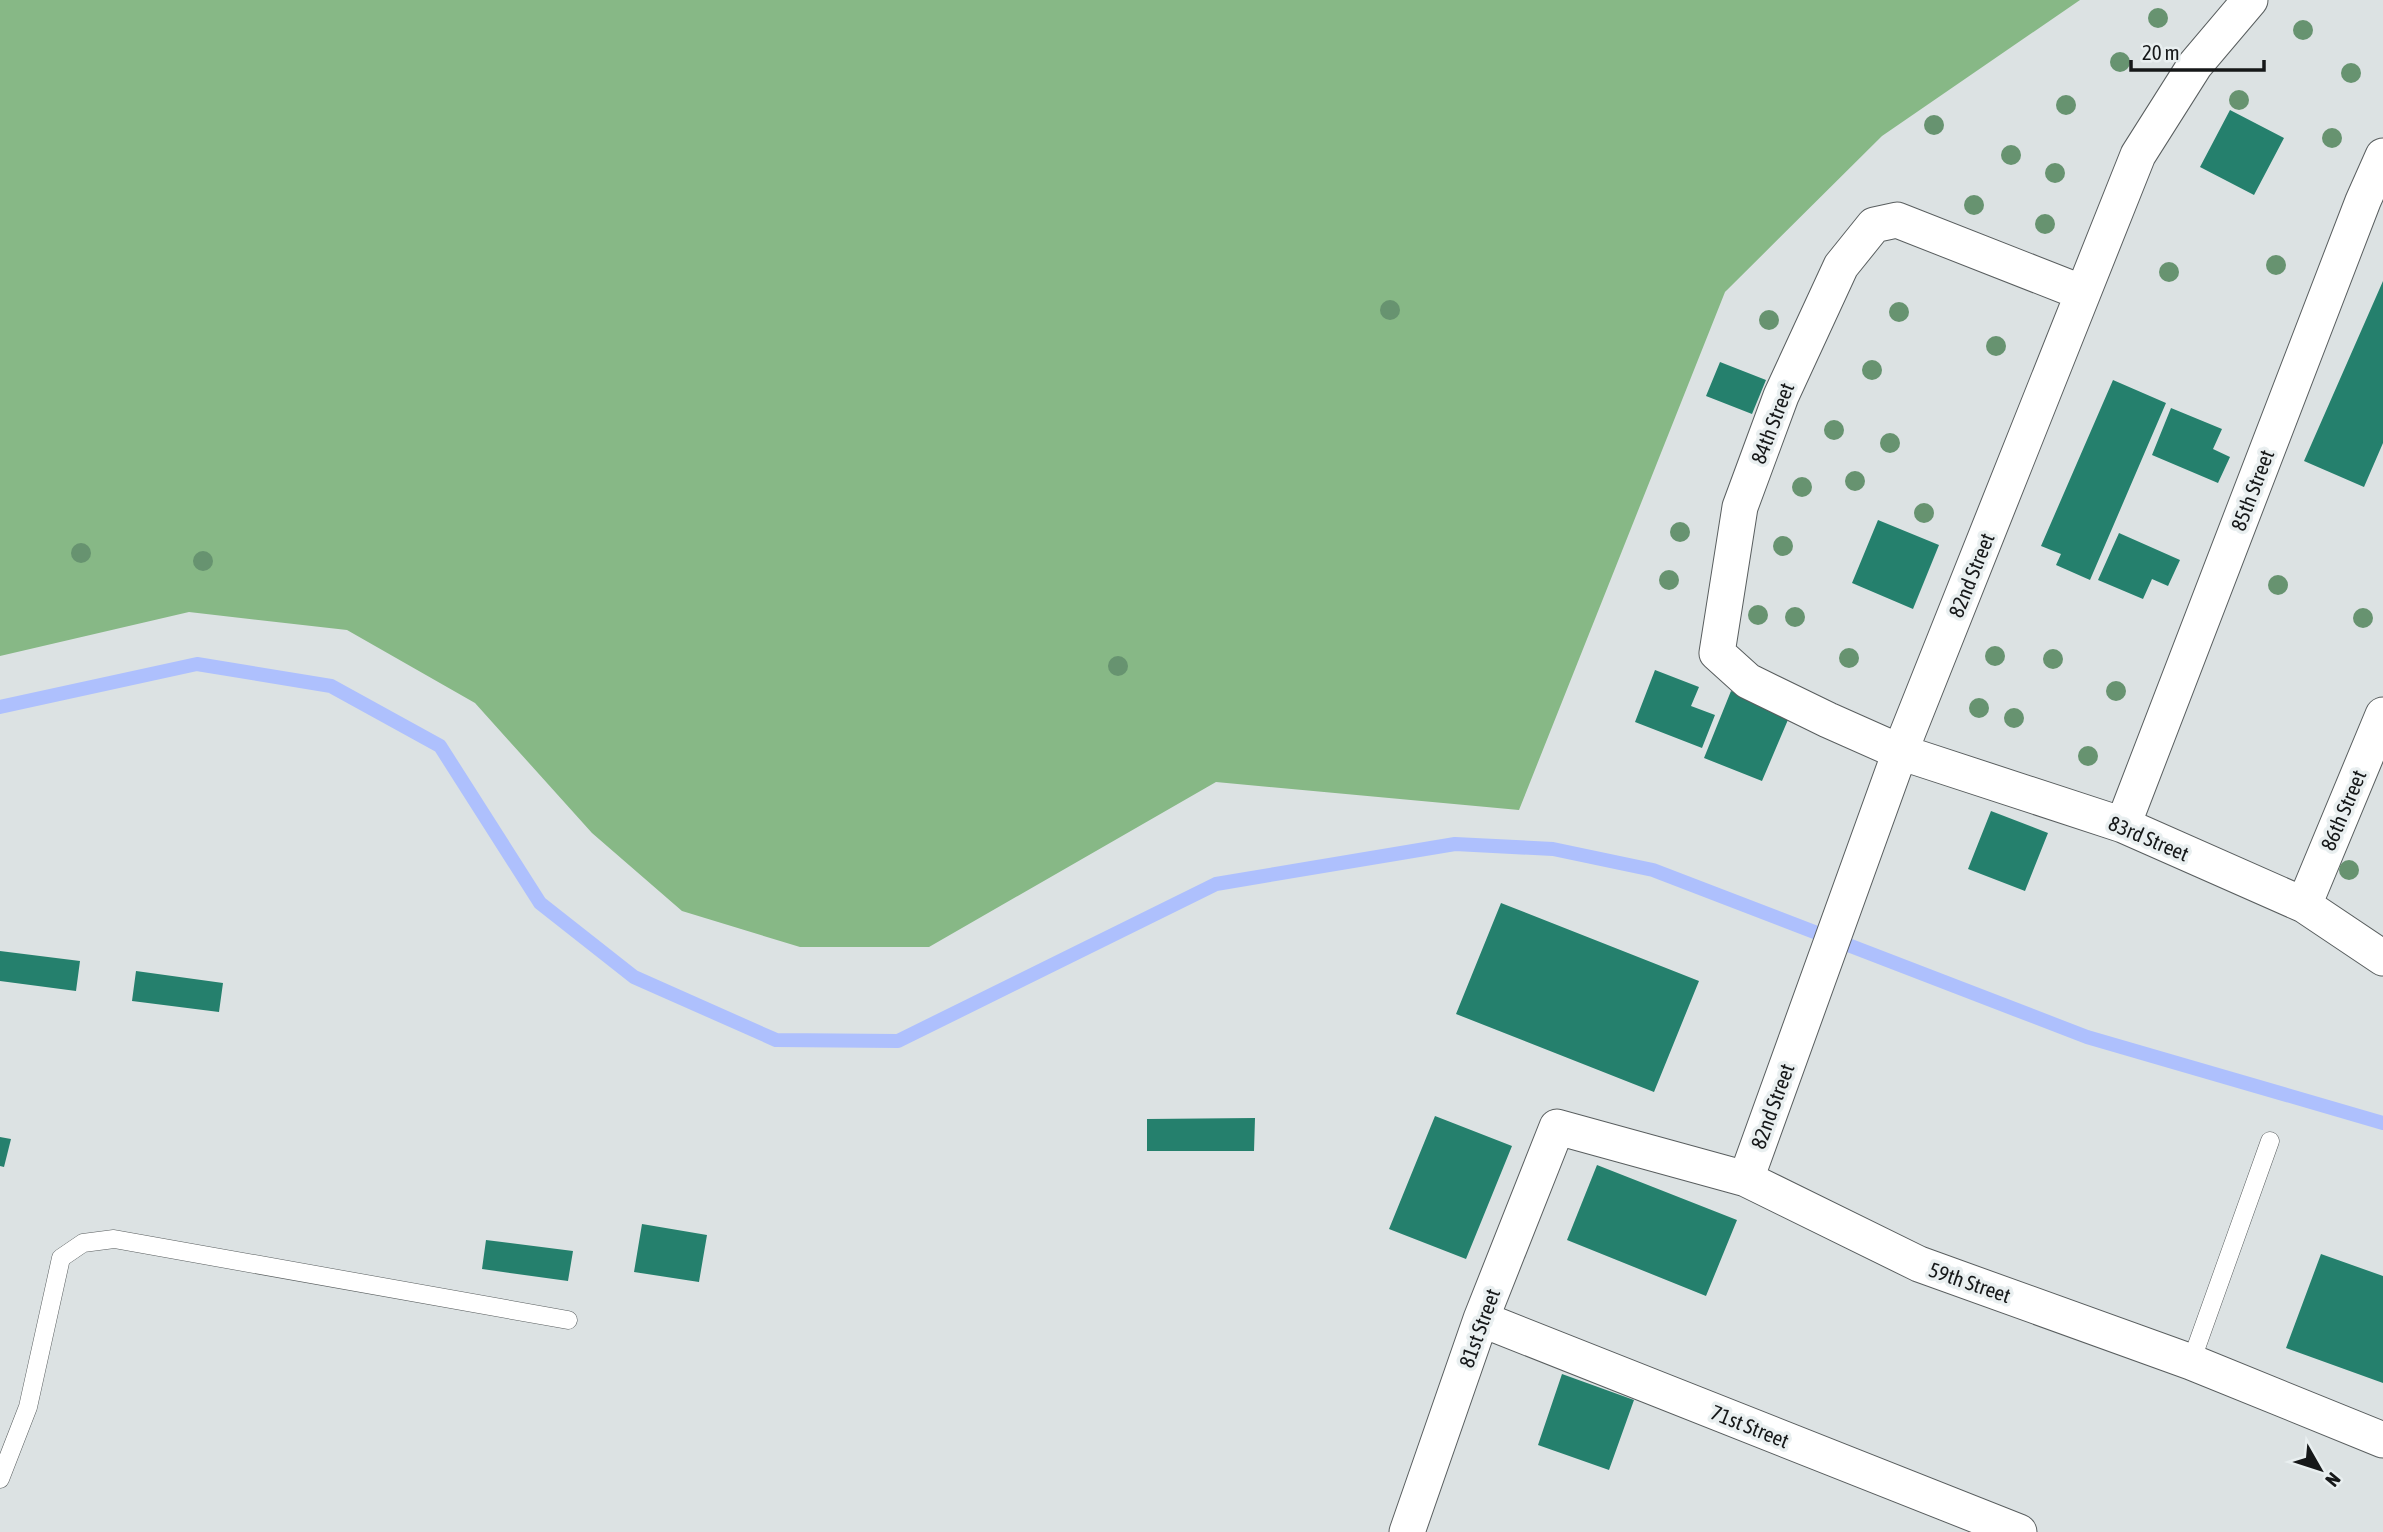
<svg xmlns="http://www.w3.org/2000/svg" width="2383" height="1532" font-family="'Asap Condensed',sans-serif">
<rect width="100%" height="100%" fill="#dce2e3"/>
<path fill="#87b886" d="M0 0H2080L1882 136 1725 292 1519 810 1216 782 929 947H800L682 911 592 833 475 703 347 630 189 612 0 656Z"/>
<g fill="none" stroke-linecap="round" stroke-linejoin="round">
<path stroke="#aec0fd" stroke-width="14" d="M0 707 197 664 331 686 440 746 540 903 634 977 776 1040 898 1041 1216 884 1455 844 1553 849 1653 870 2087 1037 2383 1123"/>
</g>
<path fill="#25806d" d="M2230 110 2284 138 2254 195 2200 167Z
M2383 281V443L2364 487 2304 461Z
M1720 362 1766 380 1752 414 1706 396Z
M2113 380 2166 403 2090 580 2056 565 2061 554 2041 546Z
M2171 408 2222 429 2213 449 2230 457 2218 483 2152 455Z
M1878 520 1939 545 1913 609 1852 583Z
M2119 533 2180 560 2168 586 2152 579 2143 599 2098 580Z
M1655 670 1699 687 1691 706 1715 715 1702 748 1635 722Z
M1731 691 1790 715 1762 781 1704 758Z
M1991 811 2048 833 2025 891 1968 869Z
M1501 903 1699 981 1654 1092 1456 1014Z
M0 951 80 961 76 991 0 981Z
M136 971 223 983 219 1012 132 1001Z
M1435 1116 1512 1146 1466 1259 1389 1229Z
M1255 1118 1254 1151H1147V1119Z
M0 1137 11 1139 4 1167 0 1166Z
M1597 1165 1737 1220 1706 1296 1567 1240Z
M642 1224 707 1235 699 1282 634 1272Z
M486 1240 573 1251 568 1281 482 1269Z
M2321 1254 2383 1276V1383L2286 1348Z
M1562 1374 1634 1400 1609 1470 1538 1445Z"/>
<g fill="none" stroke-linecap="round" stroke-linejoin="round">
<defs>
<path id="service" d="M2191 1362 2270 1141
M0 1479 28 1407 61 1258 83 1243 114 1239 568 1320"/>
<path id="minor" d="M2083 293 1897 220 1874 225 1841 266 1781 396 1740 507 1717 653 1748 681 1828 720 1900 752 2123 825 2304 905 2383 958
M2123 825 2363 201 2383 156
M2304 905 2383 715
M1746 1179 1900 752 2138 155 2195 65 2250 0
M1481 1319 2019 1532
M1407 1532 1481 1319 1557 1127 1746 1179 1919 1264 2191 1362 2383 1440"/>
</defs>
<use href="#service" stroke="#595e5f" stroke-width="19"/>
<use href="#minor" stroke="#595e5f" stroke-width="37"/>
<use href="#service" stroke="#fff" stroke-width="18"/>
<use href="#minor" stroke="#fff" stroke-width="35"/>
</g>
<g fill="#679370">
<circle cx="2158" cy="18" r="10"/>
<circle cx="2303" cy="30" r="10"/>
<circle cx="2120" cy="62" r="10"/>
<circle cx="2351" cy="73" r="10"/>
<circle cx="2239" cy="100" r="10"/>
<circle cx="2066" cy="105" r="10"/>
<circle cx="1934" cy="125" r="10"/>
<circle cx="2332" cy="138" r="10"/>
<circle cx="2011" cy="155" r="10"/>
<circle cx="2055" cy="173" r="10"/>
<circle cx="1974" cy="205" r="10"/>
<circle cx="2045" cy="224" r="10"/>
<circle cx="2276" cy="265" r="10"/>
<circle cx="2169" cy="272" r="10"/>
<circle cx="1390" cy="310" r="10"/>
<circle cx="1899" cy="312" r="10"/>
<circle cx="1769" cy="320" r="10"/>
<circle cx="1996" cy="346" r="10"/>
<circle cx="1872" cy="370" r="10"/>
<circle cx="1834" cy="430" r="10"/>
<circle cx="1890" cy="443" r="10"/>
<circle cx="1855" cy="481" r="10"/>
<circle cx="1802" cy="487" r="10"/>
<circle cx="1924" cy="513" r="10"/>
<circle cx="1680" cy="532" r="10"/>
<circle cx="1783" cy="546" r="10"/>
<circle cx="81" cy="553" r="10"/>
<circle cx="203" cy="561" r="10"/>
<circle cx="1669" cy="580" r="10"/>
<circle cx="2278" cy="585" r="10"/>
<circle cx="1758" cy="615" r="10"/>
<circle cx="1795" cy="617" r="10"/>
<circle cx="2363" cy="618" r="10"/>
<circle cx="1995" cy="656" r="10"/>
<circle cx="1849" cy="658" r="10"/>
<circle cx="2053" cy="659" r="10"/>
<circle cx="1118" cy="666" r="10"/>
<circle cx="2116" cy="691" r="10"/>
<circle cx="1979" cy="708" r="10"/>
<circle cx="2014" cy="718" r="10"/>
<circle cx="2088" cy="756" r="10"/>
<circle cx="2349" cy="870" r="10"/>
</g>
<g text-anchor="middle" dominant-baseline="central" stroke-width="7" stroke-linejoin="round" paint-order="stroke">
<g font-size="21" fill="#161819" stroke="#e9eff0">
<text transform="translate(1772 423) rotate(-69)">84th Street</text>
<text transform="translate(2252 490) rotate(-69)">85th Street</text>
<text transform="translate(1971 575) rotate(-68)">82nd Street</text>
<text transform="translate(2343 810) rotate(-67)">86th Street</text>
<text transform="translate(2149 838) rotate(23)">83rd Street</text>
<text transform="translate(1772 1106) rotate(-70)">82nd Street</text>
<text transform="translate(1970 1282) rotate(19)">59th Street</text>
<text transform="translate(1479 1328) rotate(-70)">81st Street</text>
<text transform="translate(1750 1426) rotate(22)">71st Street</text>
</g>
</g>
<g transform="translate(2320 1469) rotate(129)" stroke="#e9eff0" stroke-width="5" paint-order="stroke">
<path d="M0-5L12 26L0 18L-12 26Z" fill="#161819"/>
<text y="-10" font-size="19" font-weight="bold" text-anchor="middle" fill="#161819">N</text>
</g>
<path d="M2131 60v10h133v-10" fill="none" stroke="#161819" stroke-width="3.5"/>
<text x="2142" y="60" font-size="21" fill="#161819" stroke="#e9eff0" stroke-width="5" paint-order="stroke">20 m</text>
</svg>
